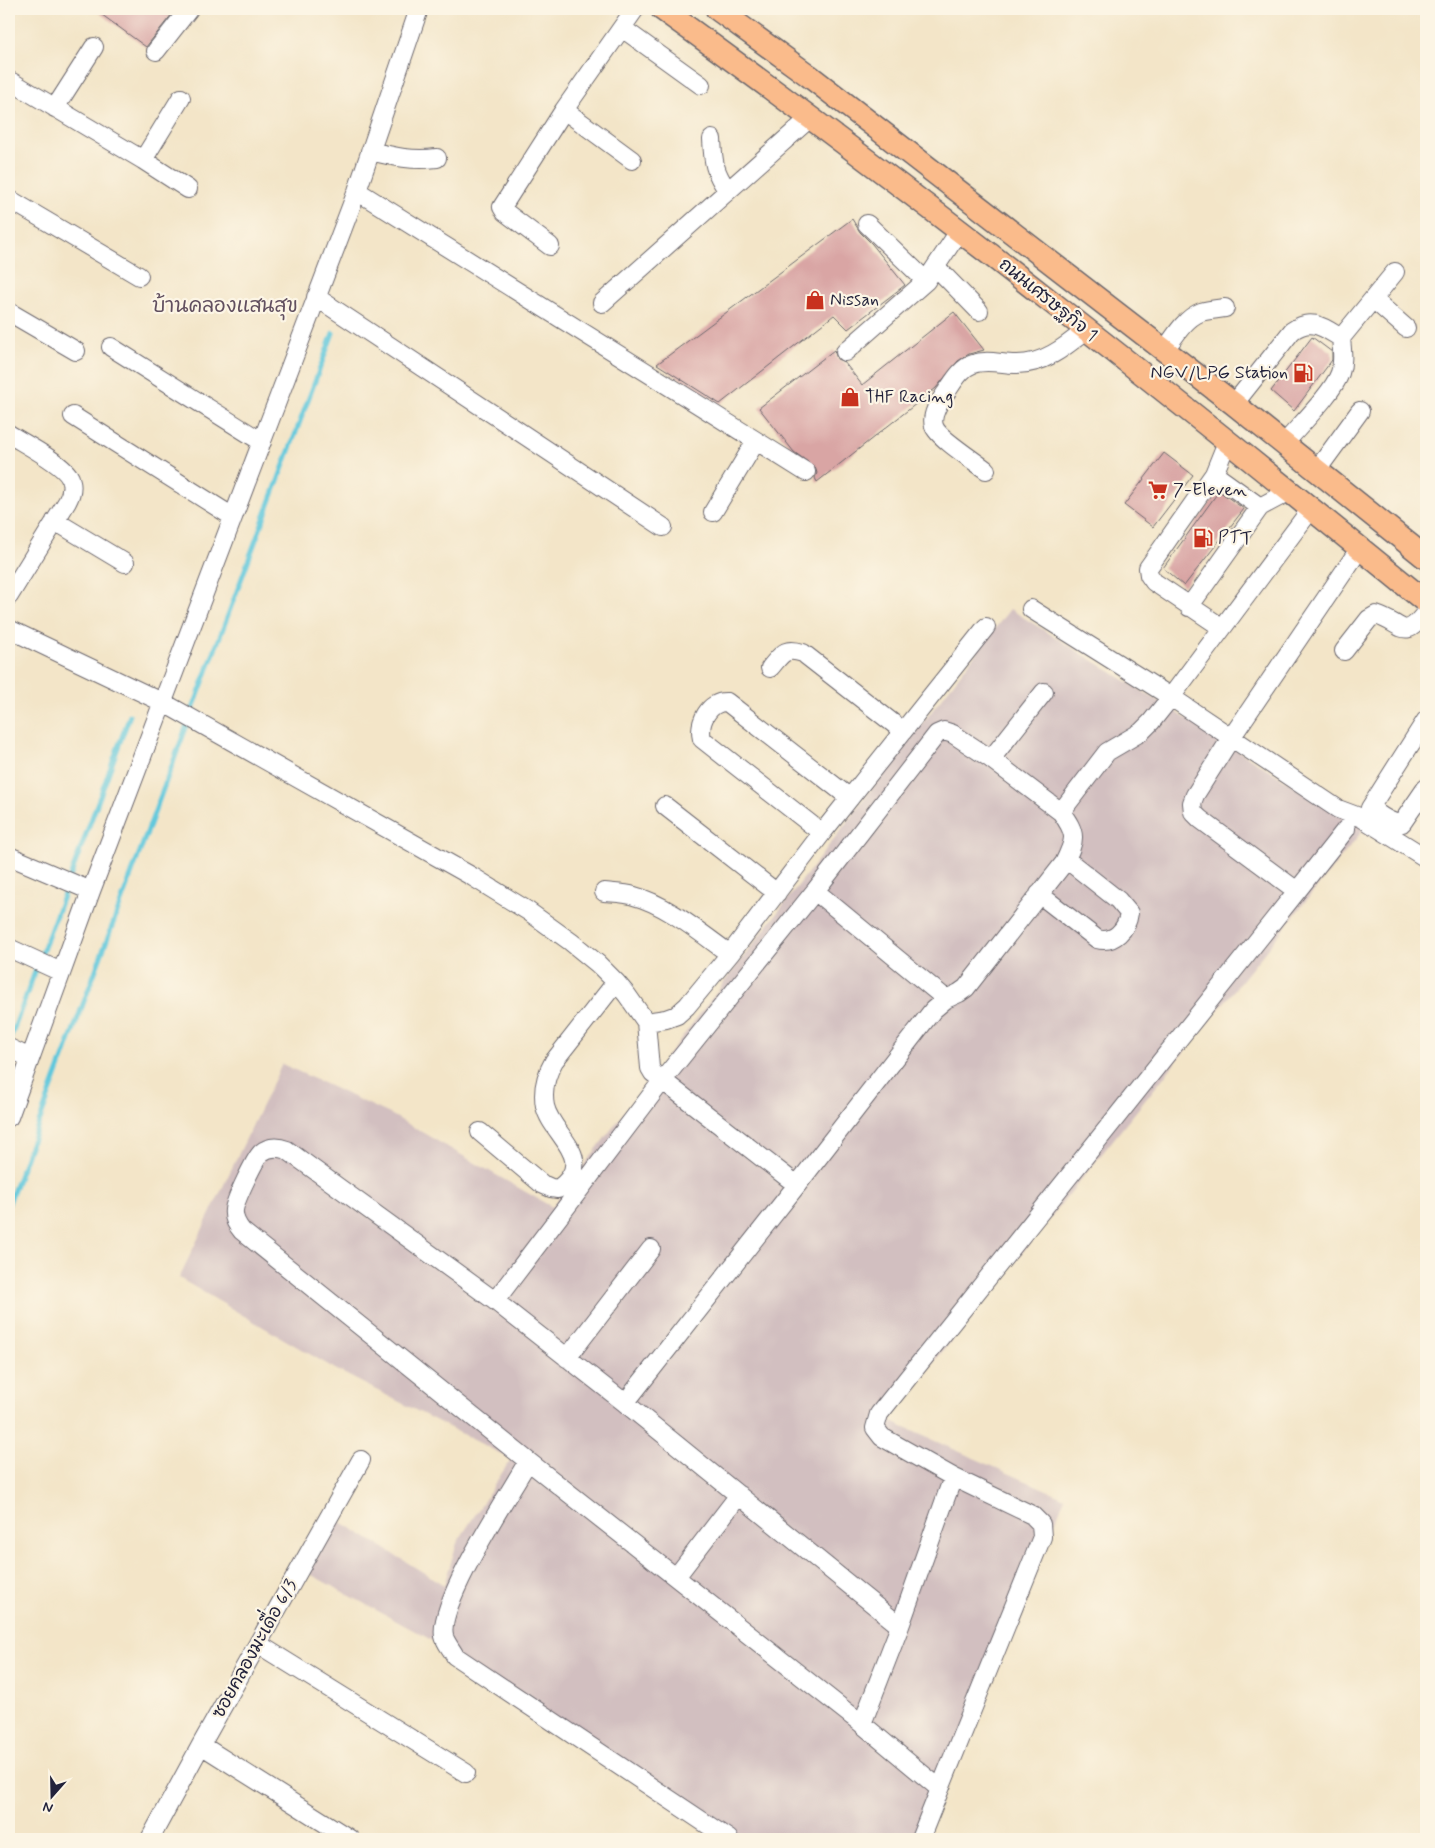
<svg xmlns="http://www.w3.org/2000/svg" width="1435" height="1848" font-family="Mynerve,'Playpen Sans Thai',sans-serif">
<rect width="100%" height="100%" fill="#fcf5e5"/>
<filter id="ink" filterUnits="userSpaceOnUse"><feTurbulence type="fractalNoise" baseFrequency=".02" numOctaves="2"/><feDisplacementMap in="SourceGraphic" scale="10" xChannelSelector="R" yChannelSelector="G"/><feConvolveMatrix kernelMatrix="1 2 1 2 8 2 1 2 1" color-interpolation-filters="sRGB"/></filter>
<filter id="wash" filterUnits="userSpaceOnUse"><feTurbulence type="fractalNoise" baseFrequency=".0096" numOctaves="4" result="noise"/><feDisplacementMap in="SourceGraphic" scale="20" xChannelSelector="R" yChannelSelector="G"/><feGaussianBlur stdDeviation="1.12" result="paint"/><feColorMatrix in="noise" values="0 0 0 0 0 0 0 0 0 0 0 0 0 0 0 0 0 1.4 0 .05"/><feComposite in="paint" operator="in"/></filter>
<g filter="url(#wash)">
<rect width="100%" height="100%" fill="#f3e5c8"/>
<path fill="#d2bfc0" d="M1010 609 1364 829 887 1420 1065 1498 924 1839H719L437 1643 308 1573 338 1520 444 1585 457 1543 511 1459 337 1370 179 1278 282 1064 392 1115 552 1207Z"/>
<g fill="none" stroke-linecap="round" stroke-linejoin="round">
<path stroke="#60c8dc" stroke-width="5" d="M9 1042 130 715
M9 1203 333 333"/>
</g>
<g id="blocks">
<path fill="#d9a5a4" d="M94 9H176L146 47Z
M852 219 860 232 872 244 905 285 848 329 834 315 720 404 657 364Z
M954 312 984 350 969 354 958 361 936 388 817 482 815 478 817 473 815 467 794 452 759 408 834 350 837 359 844 362 862 385Z
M1312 337 1332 352V360L1294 411 1271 391Z
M1164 453 1193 475 1153 527 1124 505Z
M1219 491 1244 509 1184 586 1163 568Z"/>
</g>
</g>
<g filter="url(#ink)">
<use href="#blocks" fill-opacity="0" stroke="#6b666c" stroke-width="1"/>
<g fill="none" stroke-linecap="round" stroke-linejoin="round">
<defs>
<path id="minor" d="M622 28 701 85
M156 51 189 9
M9 87 12 82 143 160 188 189
M55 108 94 47
M564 110 632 160
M712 139C713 161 714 172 728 191
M370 151C395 157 412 161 437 158
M143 160 181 98
M357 191 806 472
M9 199 139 276
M867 224 926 281
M550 246 505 212 502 207 564 110 635 9
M936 267 979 311
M316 297 663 527
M1373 299 1406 328
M602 303 811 117
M9 312 76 351
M1341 338 1395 272
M111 347 262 442
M1165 350C1174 337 1185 318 1201 312 1208 310 1217 309 1225 308
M845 352 926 281 960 230
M1234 404 1292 331C1311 317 1323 327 1341 338 1342 350 1344 361 1340 373 1333 393 1299 426 1284 444
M73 416 233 517
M9 434C23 443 64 464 70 478 73 486 71 495 67 502L9 596
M1227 442 1214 474 1260 507 1290 491
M986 470C976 462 937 437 934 426 930 414 941 400 947 391 954 381 961 368 973 364 987 359 1001 364 1015 364 1043 365 1065 347 1086 330
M1317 470 1360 411
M1214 474 1148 568 1149 575 1154 582 1221 627
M1311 509 1171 697 1338 809 1362 818 1426 858
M713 512 756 441
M55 521 125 563
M1189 607 1260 507
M9 629 164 703 473 877 528 911 571 942 598 964 616 982 627 995 646 1022 650 1068 653 1073 797 1185 625 1403 900 1626 862 1724 940 1789 920 1839
M1344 651 1369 619 1376 615C1404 624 1403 642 1426 612
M770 668C782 654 784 647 803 653L903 731
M1426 720 1370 808C1379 814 1390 825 1402 823L1426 788
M991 759 1044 692
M665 806 777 893
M822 833 702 739C698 722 709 701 727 702L850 798
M9 856 91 891
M815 891 937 734 944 731 953 734 991 759 1061 812 1107 752 1141 732 1151 722 1171 697 1031 609
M1297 891 1346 829
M604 892C614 893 625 893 634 896 666 904 703 935 730 954
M1039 894 1097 939C1114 944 1127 929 1129 913L1118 900 1066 859
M9 948 61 972
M646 1022 666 1019 677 1015 687 1006 730 954 822 833 986 627
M9 1048 30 1058
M9 1117 91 891 357 191 419 9
M480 1132 542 1184 551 1188 558 1189C599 1159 551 1135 545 1106 542 1090 546 1075 554 1061L616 982
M797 1185 933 1010 946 999 959 993 966 988 1064 863C1076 839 1077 834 1061 812
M495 1301 662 1081 815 891 946 999
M567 1358 651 1249
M625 1403 495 1301 287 1150C279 1147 269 1146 261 1153 255 1159 235 1200 234 1210 233 1219 237 1225 242 1231L528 1461 862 1724
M528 1461C510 1493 437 1603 444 1636 445 1642 452 1650 455 1656L729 1839
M676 1577 739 1495
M900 1626 953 1477 882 1437 875 1428 879 1414 1297 891 1200 819 1193 812 1192 803 1195 795 1231 738 1360 548
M258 1644 466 1773
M201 1745 350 1839
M940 1789 1042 1537 1041 1524 1032 1515 953 1477
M150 1839 201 1745 361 1460"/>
<path id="major" d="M662 9C923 197 1176 398 1426 602
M717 9 808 75 1234 404 1426 558"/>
</defs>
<use href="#minor" stroke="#6b666c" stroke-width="20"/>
<use href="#major" stroke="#6b666c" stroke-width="25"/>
<use href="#minor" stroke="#fff" stroke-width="18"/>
<use href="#major" stroke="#fabb8b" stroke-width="22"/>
</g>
</g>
<defs>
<symbol id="shop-bare" viewBox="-9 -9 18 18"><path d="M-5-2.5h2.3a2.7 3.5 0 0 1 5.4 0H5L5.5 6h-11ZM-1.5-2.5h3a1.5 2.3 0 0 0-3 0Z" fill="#c8321e" stroke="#fcf5e5" stroke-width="2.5" paint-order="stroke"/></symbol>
<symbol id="fuel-bare" viewBox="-9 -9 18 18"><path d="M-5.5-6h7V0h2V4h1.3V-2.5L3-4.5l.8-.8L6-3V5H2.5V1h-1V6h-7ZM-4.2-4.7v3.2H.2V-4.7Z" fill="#c8321e" stroke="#fcf5e5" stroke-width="2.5" paint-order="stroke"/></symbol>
<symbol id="supermarket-bare" viewBox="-9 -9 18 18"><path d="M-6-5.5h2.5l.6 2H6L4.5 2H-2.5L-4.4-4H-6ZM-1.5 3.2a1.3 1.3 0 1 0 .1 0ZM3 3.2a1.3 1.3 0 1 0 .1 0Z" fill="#c8321e" stroke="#fcf5e5" stroke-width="2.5" paint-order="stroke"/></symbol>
</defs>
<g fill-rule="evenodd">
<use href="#shop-bare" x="801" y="286" width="28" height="28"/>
<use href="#fuel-bare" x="1289" y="359" width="28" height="28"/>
<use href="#shop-bare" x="836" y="383" width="28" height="28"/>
<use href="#supermarket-bare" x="1144" y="476" width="28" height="28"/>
<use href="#fuel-bare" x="1189" y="524" width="28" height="28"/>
</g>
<g text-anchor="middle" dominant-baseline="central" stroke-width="4.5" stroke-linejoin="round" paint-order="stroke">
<g font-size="18" fill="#22223b" stroke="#fcf5e5" text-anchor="start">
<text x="830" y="300">Nissan</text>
<text x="1288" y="373" text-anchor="end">NGV/LPG Station</text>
<text x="865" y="397">THF Racing</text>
<text x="1173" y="490">7-Eleven</text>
<text x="1218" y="538">PTT</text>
</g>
<g font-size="18" fill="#22223b" stroke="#fcf5e5">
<text transform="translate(1048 300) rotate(39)">ถนนเศรษฐกิจ 1</text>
<text transform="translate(255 1649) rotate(-61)">ซอยคลองมะเดื่อ 6/3</text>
</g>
<g font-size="20" fill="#625060" stroke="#fcf5e5">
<text x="225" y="306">บ้านคลองแสนสุข</text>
</g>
</g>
<rect width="1435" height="1848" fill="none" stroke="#fcf5e5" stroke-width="30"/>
<g transform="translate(52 1796) rotate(200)" stroke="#fcf5e5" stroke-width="4" paint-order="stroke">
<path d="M0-4L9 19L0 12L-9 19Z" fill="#22223b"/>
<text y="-8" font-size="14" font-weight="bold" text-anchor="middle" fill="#22223b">N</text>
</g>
</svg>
